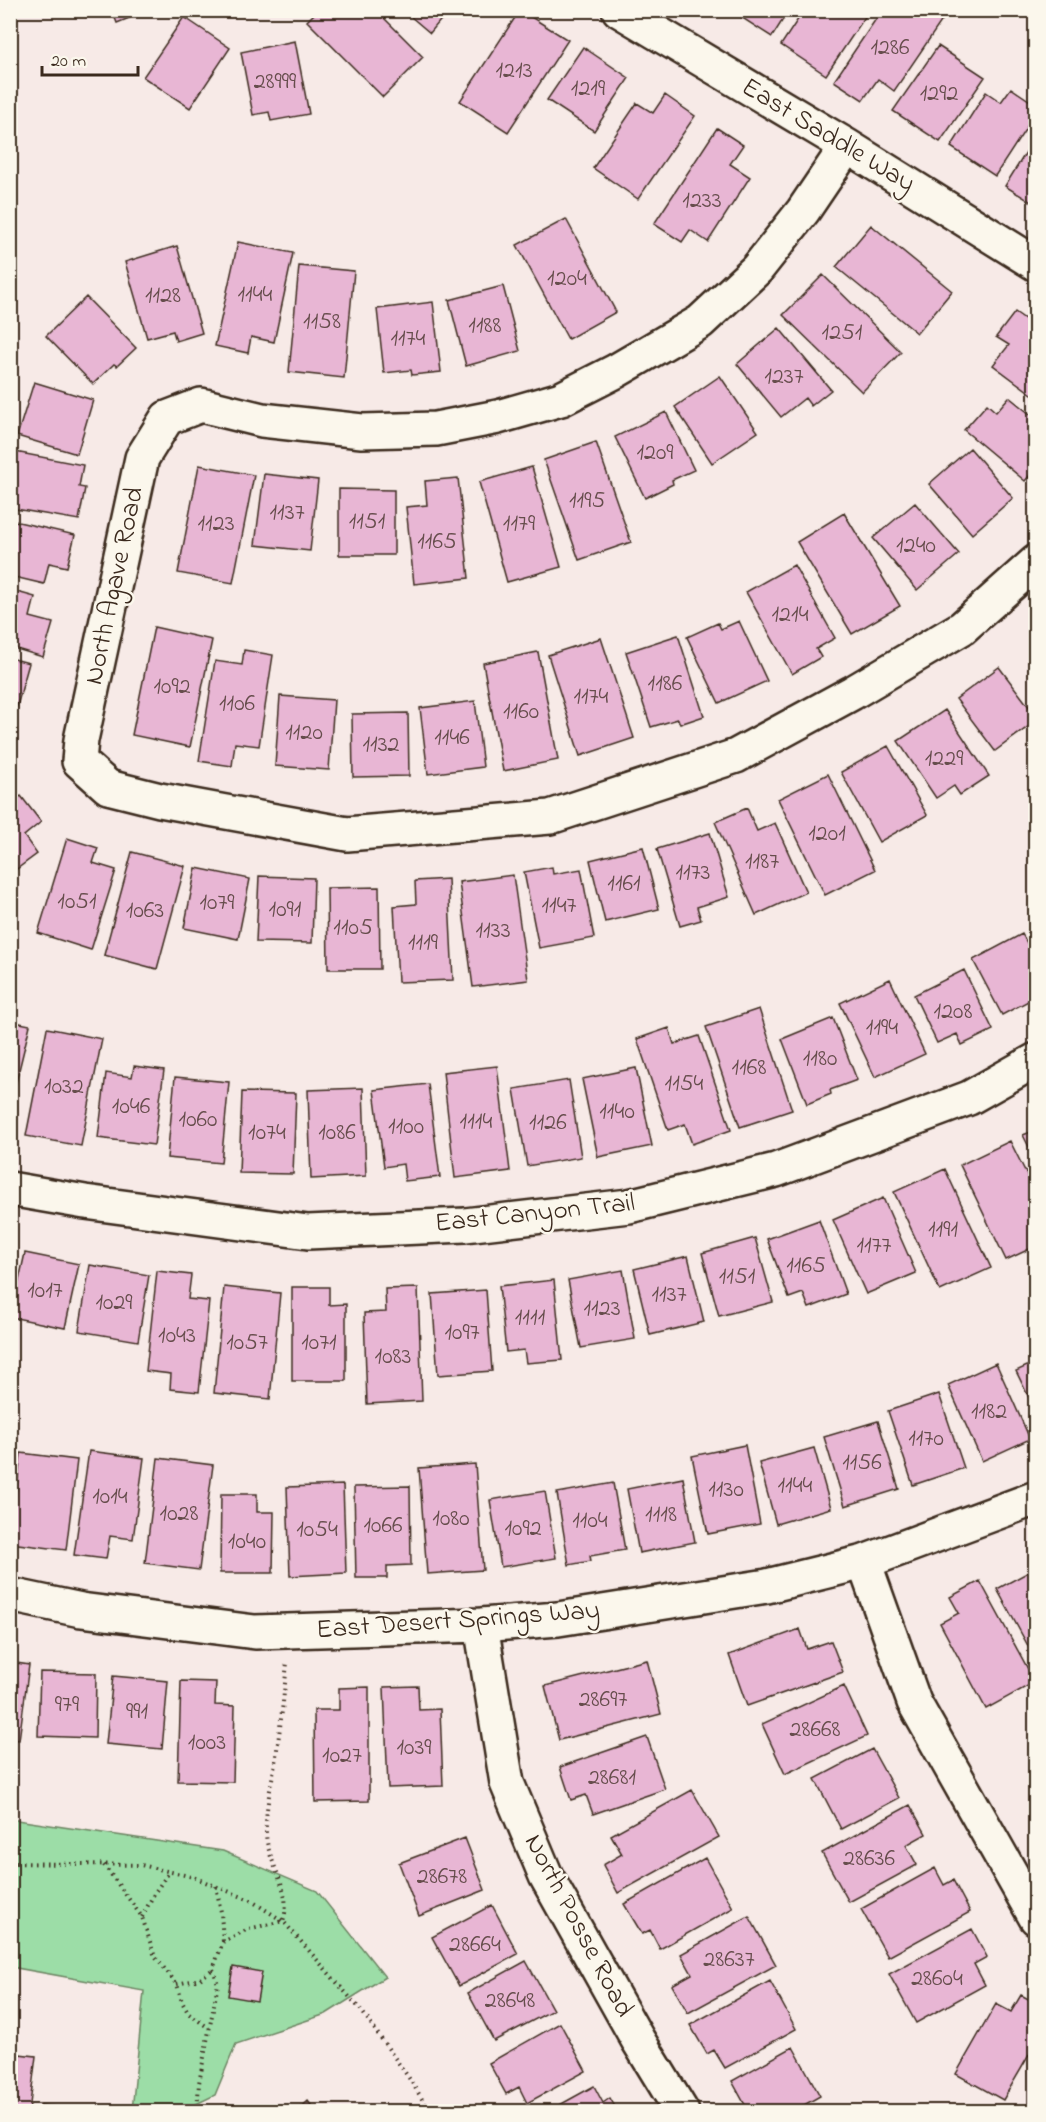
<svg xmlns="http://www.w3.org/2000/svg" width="1046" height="2122" font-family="'Indie Flower',sans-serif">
<rect width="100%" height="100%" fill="#f7eae7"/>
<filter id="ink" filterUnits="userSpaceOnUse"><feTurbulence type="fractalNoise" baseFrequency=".0167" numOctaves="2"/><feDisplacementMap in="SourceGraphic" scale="12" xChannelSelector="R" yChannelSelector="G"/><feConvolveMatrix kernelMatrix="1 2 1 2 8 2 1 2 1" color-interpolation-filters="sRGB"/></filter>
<g filter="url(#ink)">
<path fill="#9cdda7" stroke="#6c8462" stroke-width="1.5" d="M10 1819 223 1851 317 1891 385 1977 326 2014 236 2044 215 2095 182 2111H132L144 1991 11 1967Z"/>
<path fill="#e8b6d4" stroke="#3b2a1e" stroke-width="1.5" d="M112 10H149L117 23Z
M318 10H376L423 57 383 97 307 21Z
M403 10H449L430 33Z
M520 10 568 40 508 132 460 101Z
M730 10H789L772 37Z
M804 10 869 11 826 75 781 45Z
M882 10H911L914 13 915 10H937L945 16 894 91 878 79 863 100 834 81Z
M184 17 230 48 190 108 143 77Z
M295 41 309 114 271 121 269 112 253 115 241 52Z
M938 46 985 77 940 142 893 111Z
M583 47 629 78 594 131 547 100Z
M1011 88 1036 105V113L995 176 951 147 986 92 1001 102Z
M665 95 695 116 638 199 593 168 637 103 653 113Z
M717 128 743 145 730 164 750 177 708 242 690 230 682 242 654 224Z
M1036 136V205L1005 186Z
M566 219 616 312 568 339 517 245Z
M871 225 952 291 917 333 836 267Z
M238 242 293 253 274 342 251 337 248 353 215 346Z
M177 246 202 333 176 341 173 331 147 338 125 262Z
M299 266 354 271 344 378 289 372Z
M823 275 901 352 862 392 783 315Z
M503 286 520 351 466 366 449 300Z
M86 297 136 348 117 366 114 364 93 384 46 336Z
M433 302 441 372 412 375 411 370 384 373 377 309Z
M1015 312 1036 327V397L993 365 1009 345 996 337Z
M779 328 831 390 811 406 805 398 781 417 737 364Z
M720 376 758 432 712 463 675 407Z
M34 382 93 400 77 454 17 436Z
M1009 397 1036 419V468L1025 481 964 430 987 404 996 412Z
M666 412 694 470 672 480 673 484 645 498 615 437Z
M596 442 631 542 579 560 544 460Z
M970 448 1013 498 972 534 929 484Z
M10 451 83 465 79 487 85 488 79 520 10 508Z
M199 465 254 475 233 583 178 573Z
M532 467 561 567 507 582 479 482Z
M264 474 318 480 310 551 255 545Z
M458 478 469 578 414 584 406 507 427 505 425 481Z
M339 489 394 490V555H339Z
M915 503 959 554 917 590 873 538Z
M844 513 900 606 852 634 797 542Z
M10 520 75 535 67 567 49 563 44 584 10 576Z
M794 565 835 638 816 649 821 657 792 674 746 592Z
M10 590 35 597 30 617 53 623 43 657 10 647Z
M739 621 767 681 719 703 687 637 718 623 721 629Z
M154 627 212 640 190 747 132 735Z
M1036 633V647L1028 639Z
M678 635 704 716 680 724 678 719 651 727 626 652Z
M601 638 634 738 580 756 548 655Z
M244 650 273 655 259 746 235 743 232 766 199 761 215 661 242 665Z
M538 652 558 760 503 771 483 663Z
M10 658 29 663 14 717 10 716Z
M999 667 1036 716V721L995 751 956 699Z
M280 696 334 700 329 770 275 766Z
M475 701 483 767 428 774 420 708Z
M945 710 989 776 960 795 954 786 936 798 898 741Z
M408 713 409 776 353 777 352 714Z
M888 746 927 815 879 842 841 772Z
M828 774 875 870 825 895 778 799Z
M21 796 41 822 24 836 37 854 10 874V804Z
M747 808 757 831 775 823 806 892 756 915 715 822Z
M710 833 729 897 697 907 701 920 680 926 657 849Z
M67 838 98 848 93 863 116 870 91 950 38 933Z
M643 847 659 909 605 922 590 860Z
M132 852 185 866 157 969 104 955Z
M552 867 553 874 581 869 594 938 539 948 524 872Z
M196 868 250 879 238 939 184 928Z
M513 875 528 980 473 987 459 882Z
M259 876 314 878 312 943 256 942Z
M448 879 453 980 398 982 394 906 416 904 415 881Z
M379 887 380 969H328L327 888Z
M1022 934 1036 959V1005L1033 1006 1030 1000 1002 1015 973 960Z
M964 970 993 1030 962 1045 957 1034 937 1043 914 995Z
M890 979 925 1054 875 1077 840 1003Z
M759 1009 792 1110 740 1127 706 1027Z
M833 1018 857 1080 830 1090 831 1094 807 1104 782 1039Z
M10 1021 30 1025 10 1107Z
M47 1028 102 1039 81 1146 26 1136Z
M669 1028 674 1044 699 1036 731 1130 692 1144 685 1124 668 1130 637 1039Z
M134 1066 164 1070 154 1145 98 1138 106 1073 132 1077Z
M497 1066 510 1171 455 1178 443 1072Z
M636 1068 652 1146 598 1157 582 1079Z
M175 1077 229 1082 221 1163 167 1158Z
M569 1080 581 1157 527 1166 514 1089Z
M428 1084 440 1177 405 1181 403 1164 384 1167 374 1090Z
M363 1088 366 1176 311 1179 308 1090Z
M242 1092 296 1093 293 1174 239 1173Z
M1036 1130V1161L1023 1135Z
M1010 1141 1036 1193V1246L1006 1260 960 1165Z
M945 1169 991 1268 940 1291 894 1192Z
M883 1198 916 1273 866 1294 833 1220Z
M819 1220 846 1294 809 1308 803 1293 789 1298 767 1239Z
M755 1238 773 1302 719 1316 702 1253Z
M25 1253 79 1264 65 1328 11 1317Z
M688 1256 704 1322 650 1335 634 1269Z
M90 1265 149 1275 138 1341 79 1331Z
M623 1270 635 1339 581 1348 568 1280Z
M157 1271 191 1275 188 1299 209 1301 199 1392 170 1389 171 1374 146 1371Z
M554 1280 562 1360 526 1363 524 1350 506 1352 499 1286Z
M224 1287 280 1293 270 1399 214 1393Z
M292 1287H329V1305L346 1304V1381H292Z
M418 1288 422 1401 367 1404 364 1313 386 1312 385 1289Z
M486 1290 492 1371 438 1375 432 1294Z
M1036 1362V1412L1016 1371Z
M996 1363 1030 1439 982 1461 948 1385Z
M939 1394 964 1468 913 1485 888 1411Z
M878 1421 899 1489 845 1506 824 1437Z
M10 1429 16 1430 10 1454Z
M745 1445 760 1524 708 1534 692 1456Z
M814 1448 831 1508 776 1524 759 1463Z
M89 1451 144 1458 133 1539 110 1536 106 1559 74 1555Z
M21 1453 77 1460 66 1550 10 1543Z
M158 1458 213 1465 199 1570 145 1563Z
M475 1464 483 1570 427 1574 419 1468Z
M683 1478 695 1542 639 1553 627 1489Z
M613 1483 625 1550 590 1556 591 1561 569 1565 557 1493Z
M343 1485 346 1573 290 1576 287 1487Z
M410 1486 411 1565 387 1566V1578H356L354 1487Z
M545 1491 556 1558 501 1567 490 1500Z
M221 1494H257V1512H274L273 1573H220Z
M1036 1568V1651L1032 1653 997 1589Z
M980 1581 1035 1682 986 1709 940 1623 959 1613 950 1597Z
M800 1629 807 1649 831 1641 843 1672 747 1706 729 1655Z
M647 1660 661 1714 559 1740 545 1686Z
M10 1662 29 1665 19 1740 10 1739Z
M40 1672 96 1673 95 1738 38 1736Z
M113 1676 168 1681 162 1749 106 1744Z
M181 1681 216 1682 215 1705 235 1706 233 1782 178 1781Z
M418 1686 419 1710 440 1709 443 1786 388 1788 384 1687Z
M844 1686 867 1736 785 1774 762 1724Z
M369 1687V1801L315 1802 314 1710H339V1688Z
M647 1737 665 1789 593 1814 586 1795 571 1800 560 1767Z
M872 1749 899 1798 841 1829 815 1779Z
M692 1790 719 1837 618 1893 603 1865 622 1854 611 1835Z
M910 1805 926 1834 906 1845 917 1865 849 1902 822 1853Z
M465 1838 485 1890 419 1916 399 1863Z
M705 1858 733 1908 660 1949 650 1930 642 1934 624 1904Z
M935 1868 944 1885 953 1880 970 1912 888 1957 861 1909Z
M492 1905 518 1954 459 1986 432 1937Z
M749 1916 776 1965 688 2013 672 1985 692 1974 681 1954Z
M972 1929 987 1957 974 1964 985 1985 916 2023 889 1974Z
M526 1961 553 2010 494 2041 468 1993Z
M233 1967 262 1972 257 2001 228 1996Z
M770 1981 796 2029 725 2068 714 2050 707 2054 690 2025Z
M1021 1995 1036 2003V2043L1003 2100 956 2074 996 2004 1011 2012Z
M560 2023 586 2071 527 2103 519 2087 506 2094 489 2063Z
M793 2047 820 2096 792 2112H749L732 2081Z
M10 2053 36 2056 29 2112H10Z
M594 2086 603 2103 610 2098 618 2112H547Z
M308 2101 316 2112H296Z
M40 2105 96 2111V2112H39Z"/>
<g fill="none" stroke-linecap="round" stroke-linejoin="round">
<defs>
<path id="minor" d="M619 10 847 146 1036 264
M847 146 803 211 757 269 700 322 616 371 561 399 498 417 436 429 362 431 262 420 201 405 167 418 142 458 81 740 79 761 108 787 160 800 347 834 550 817 736 756 852 693 962 628 1036 562
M10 1189 85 1202 308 1232 465 1225 629 1206 776 1170 969 1098 1036 1060
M864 1562 914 1702 1036 1918
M10 1595 81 1610 255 1632 481 1625 558 1619 767 1586 864 1562 1036 1498
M481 1625 507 1783 546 1876 638 2040 682 2112"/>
</defs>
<use href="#minor" stroke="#3b2a1e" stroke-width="38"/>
<path stroke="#3b2a1e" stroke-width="4" stroke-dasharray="1.5 4.5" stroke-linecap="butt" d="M10 1863 141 1865 193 1877 250 1900 283 1921 361 2010 411 2081 430 2112
M104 1865 142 1917 155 1957 177 1984 182 2002 189 2014 209 2028
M216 1886 221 1912 223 1942
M142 1917 155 1892 170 1871
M177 1984 200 1979 213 1969
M197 2112 199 2083 218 1984 213 1969 223 1942 248 1929 283 1921C294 1891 267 1864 266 1833 265 1810 271 1786 275 1763 280 1730 284 1696 287 1662"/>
<use href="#minor" stroke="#fbf7ec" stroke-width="33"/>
</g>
</g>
<g text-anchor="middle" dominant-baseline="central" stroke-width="5" stroke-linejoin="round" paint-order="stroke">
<g font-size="24" fill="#664d4c">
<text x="890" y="48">1286</text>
<text x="514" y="71">1213</text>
<text x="275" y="82">28999</text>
<text x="588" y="89">1219</text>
<text x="939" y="94">1292</text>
<text x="702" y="201">1233</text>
<text x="567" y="279">1204</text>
<text x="255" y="295">1144</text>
<text x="163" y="296">1128</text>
<text x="322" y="322">1158</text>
<text x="485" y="326">1188</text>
<text x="842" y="333">1251</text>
<text x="408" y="339">1174</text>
<text x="784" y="377">1237</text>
<text x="655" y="453">1209</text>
<text x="587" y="501">1195</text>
<text x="287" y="513">1137</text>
<text x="367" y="522">1151</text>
<text x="216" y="524">1123</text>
<text x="519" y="524">1179</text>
<text x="437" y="542">1165</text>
<text x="916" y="546">1240</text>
<text x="790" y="615">1214</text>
<text x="665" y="684">1186</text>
<text x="172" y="687">1092</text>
<text x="591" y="697">1174</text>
<text x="237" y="704">1106</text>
<text x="521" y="712">1160</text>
<text x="304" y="733">1120</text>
<text x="452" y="738">1146</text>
<text x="381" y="745">1132</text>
<text x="944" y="759">1229</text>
<text x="827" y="834">1201</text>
<text x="762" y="862">1187</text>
<text x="693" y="873">1173</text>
<text x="624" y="884">1161</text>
<text x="77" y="902">1051</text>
<text x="217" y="903">1079</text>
<text x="559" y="906">1147</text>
<text x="285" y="910">1091</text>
<text x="145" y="911">1063</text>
<text x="353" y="928">1105</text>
<text x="493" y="931">1133</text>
<text x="423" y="943">1119</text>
<text x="953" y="1012">1208</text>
<text x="882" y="1028">1194</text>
<text x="820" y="1059">1180</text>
<text x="749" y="1068">1168</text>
<text x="684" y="1084">1154</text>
<text x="64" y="1087">1032</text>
<text x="131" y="1107">1046</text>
<text x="617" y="1112">1140</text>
<text x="198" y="1120">1060</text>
<text x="476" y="1122">1114</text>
<text x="548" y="1123">1126</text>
<text x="406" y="1127">1100</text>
<text x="267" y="1133">1074</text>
<text x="337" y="1133">1086</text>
<text x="943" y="1230">1191</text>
<text x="874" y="1246">1177</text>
<text x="806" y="1266">1165</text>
<text x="737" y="1277">1151</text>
<text x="45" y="1291">1017</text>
<text x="669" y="1295">1137</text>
<text x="114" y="1303">1029</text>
<text x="602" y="1309">1123</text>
<text x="530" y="1318">1111</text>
<text x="462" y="1333">1097</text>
<text x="177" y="1336">1043</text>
<text x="247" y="1343">1057</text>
<text x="319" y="1343">1071</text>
<text x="393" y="1357">1083</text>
<text x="989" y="1412">1182</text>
<text x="926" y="1439">1170</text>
<text x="862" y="1463">1156</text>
<text x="795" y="1486">1144</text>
<text x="726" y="1490">1130</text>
<text x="110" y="1497">1014</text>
<text x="179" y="1514">1028</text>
<text x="661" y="1515">1118</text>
<text x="451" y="1519">1080</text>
<text x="590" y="1521">1104</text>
<text x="383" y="1526">1066</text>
<text x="523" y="1529">1092</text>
<text x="317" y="1530">1054</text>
<text x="247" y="1542">1040</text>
<text x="603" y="1700">28697</text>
<text x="67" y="1705">979</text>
<text x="137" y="1712">991</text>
<text x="815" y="1730">28668</text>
<text x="207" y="1743">1003</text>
<text x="414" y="1748">1039</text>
<text x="342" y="1756">1027</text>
<text x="612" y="1778">28681</text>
<text x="869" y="1859">28636</text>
<text x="442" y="1877">28678</text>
<text x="475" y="1945">28664</text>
<text x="729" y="1960">28637</text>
<text x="937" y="1979">28604</text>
<text x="510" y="2001">28648</text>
</g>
<g font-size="27" fill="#3b2a1e" stroke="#fbf7ec">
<text transform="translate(828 136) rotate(31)">East Saddle Way</text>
<text transform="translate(115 586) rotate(-78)">North Agave Road</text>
<text transform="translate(535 1214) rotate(-6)">East Canyon Trail</text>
<text transform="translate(458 1621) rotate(-4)">East Desert Springs Way</text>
<text transform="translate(578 1926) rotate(62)">North Posse Road</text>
</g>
</g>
<rect width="1046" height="2122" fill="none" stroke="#fbf7ec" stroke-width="36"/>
<rect x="18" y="18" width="1010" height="2086" fill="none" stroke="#3b2a1e" stroke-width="2" filter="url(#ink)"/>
<path d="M42 66v9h96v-9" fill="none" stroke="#3b2a1e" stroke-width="3"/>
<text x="51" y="66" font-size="18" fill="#3b2a1e" stroke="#fbf7ec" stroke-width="4.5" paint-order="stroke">20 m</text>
</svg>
